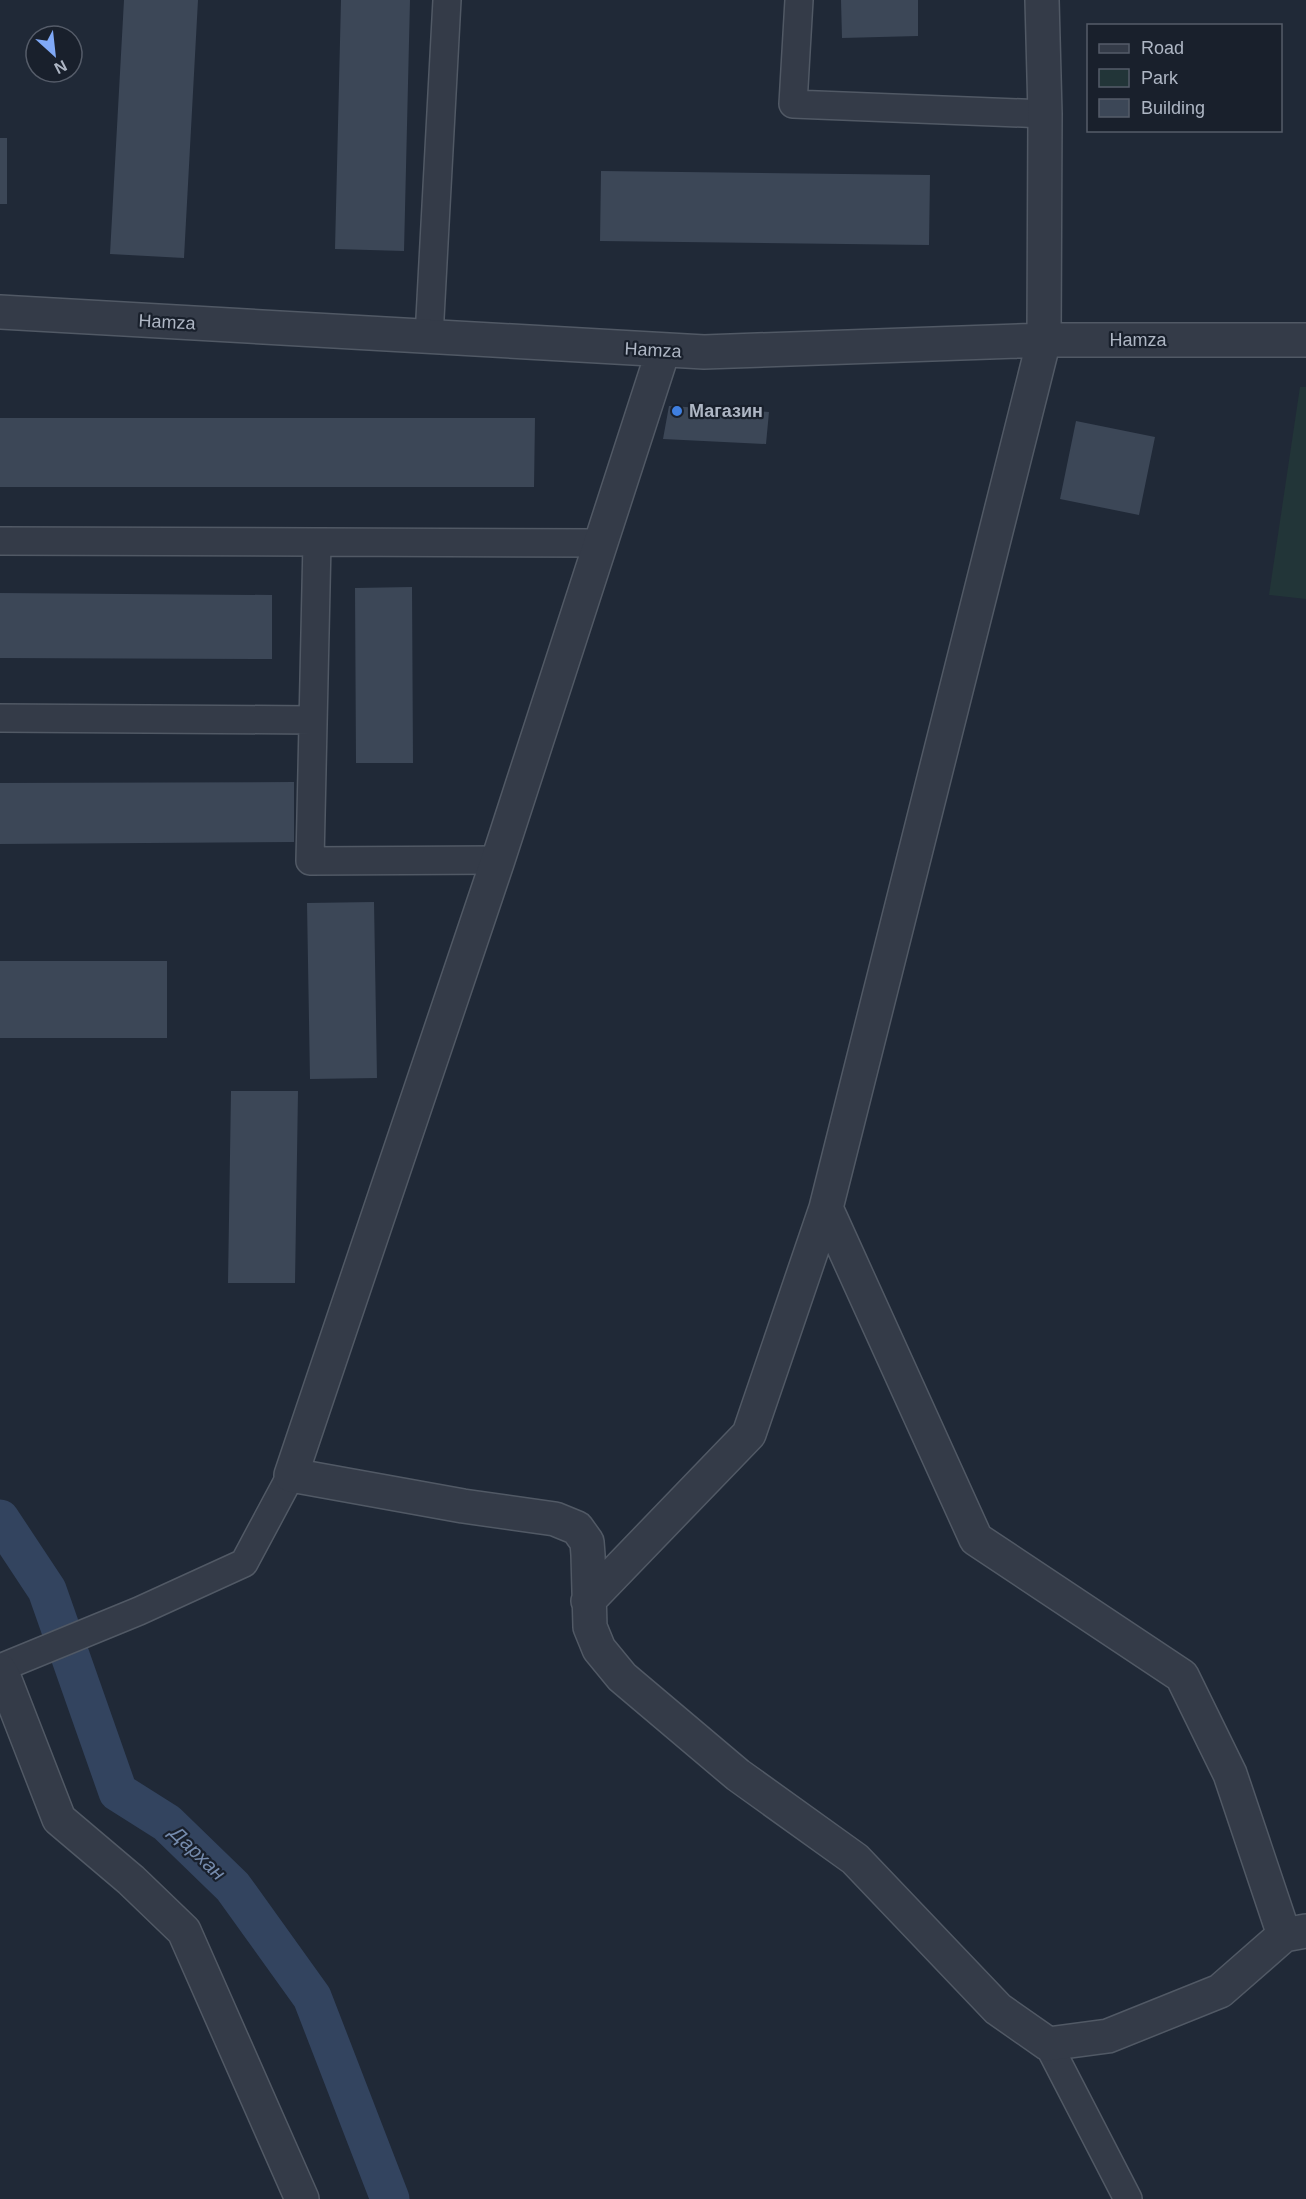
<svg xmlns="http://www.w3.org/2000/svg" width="1306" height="2199" font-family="Helvetica,sans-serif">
<rect width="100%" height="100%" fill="#202937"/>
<path fill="#223538" d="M1300 387H1306V599L1269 595Z"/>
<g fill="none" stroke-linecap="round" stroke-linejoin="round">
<path stroke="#33445f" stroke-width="39" d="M0 1519 47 1590 118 1792 167 1823 233 1887 312 1997 390 2199"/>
</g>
<path fill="#3c4757" d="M124 0H198L184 258 110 254Z
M341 0H410L404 251 335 249Z
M841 0H918V36L842 38Z
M0 138H7V204H0Z
M601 171 930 175 929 245 600 241Z
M669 406 769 412 766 444 663 439Z
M0 418H535L534 487H0Z
M1076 421 1155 437 1139 515 1060 499Z
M412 587 413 763H356L355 588Z
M0 593 272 595V659L0 658Z
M294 782V842L0 844V783Z
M374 902 377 1078 310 1079 307 903Z
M0 961H167V1038H0Z
M231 1091H298L295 1283H228Z"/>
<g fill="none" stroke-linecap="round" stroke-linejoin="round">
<defs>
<path id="pedestrian" d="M799 0 793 104 1045 114
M429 337 447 0
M0 541 601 543
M317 542 310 861 498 860
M0 718 313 720
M0 1668 139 1611 244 1563 291 1475
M1048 2044 1128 2199"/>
<path id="minor" d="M0 312 704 352 1044 340H1306
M663 351 498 860 291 1475 463 1506 555 1519 577 1528 587 1542 588 1555 590 1627 599 1649 622 1677 738 1775 855 1859 998 2009 1048 2044 1108 2036 1220 1991 1284 1935 1306 1931
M826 1208 976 1539 1182 1676 1230 1774 1284 1935
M588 1601 749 1434 826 1208 1044 340 1045 114 1042 0
M0 1671 5 1680 59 1819 131 1880 184 1931 302 2199"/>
</defs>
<use href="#pedestrian" stroke="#515965" stroke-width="30"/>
<use href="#minor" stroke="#515965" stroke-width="36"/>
<use href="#pedestrian" stroke="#343b48" stroke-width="27"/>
<use href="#minor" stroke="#343b48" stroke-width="33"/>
</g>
<circle fill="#3f7fe0" stroke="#19202c" stroke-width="2" cx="677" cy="411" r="6"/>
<g text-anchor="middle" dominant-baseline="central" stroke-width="4.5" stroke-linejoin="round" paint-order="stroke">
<g font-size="18" fill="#aeb6c4" stroke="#19202c">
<text transform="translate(167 322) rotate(3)">Hamza</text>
<text x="1138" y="340">Hamza</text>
<text transform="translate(653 350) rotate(3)">Hamza</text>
</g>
<g font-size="18" font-weight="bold" fill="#aeb6c4" stroke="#19202c" text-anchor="start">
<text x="689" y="411">Магазин</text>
</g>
<g font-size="20" font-style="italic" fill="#758bad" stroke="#19202c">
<text transform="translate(198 1853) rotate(44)">Дархан</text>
</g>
</g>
<rect x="1087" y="24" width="195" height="108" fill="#19202c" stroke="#555c69" stroke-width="1.5"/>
<rect x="1099" y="44" width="30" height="9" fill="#343b48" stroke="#555c69" stroke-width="1.5"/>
<text x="1141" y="54" font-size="18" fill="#aeb6c4">Road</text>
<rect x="1099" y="69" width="30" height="18" fill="#223538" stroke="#555c69" stroke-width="1.5"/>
<text x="1141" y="84" font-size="18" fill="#aeb6c4">Park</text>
<rect x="1099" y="99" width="30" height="18" fill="#3c4757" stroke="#555c69" stroke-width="1.5"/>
<text x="1141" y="114" font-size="18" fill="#aeb6c4">Building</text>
<g transform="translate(54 54) rotate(153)"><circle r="28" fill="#19202c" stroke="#555c69" stroke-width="1.5"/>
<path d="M0-4.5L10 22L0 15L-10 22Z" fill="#80a9f7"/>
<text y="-9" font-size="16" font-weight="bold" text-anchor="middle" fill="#aeb6c4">N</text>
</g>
</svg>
